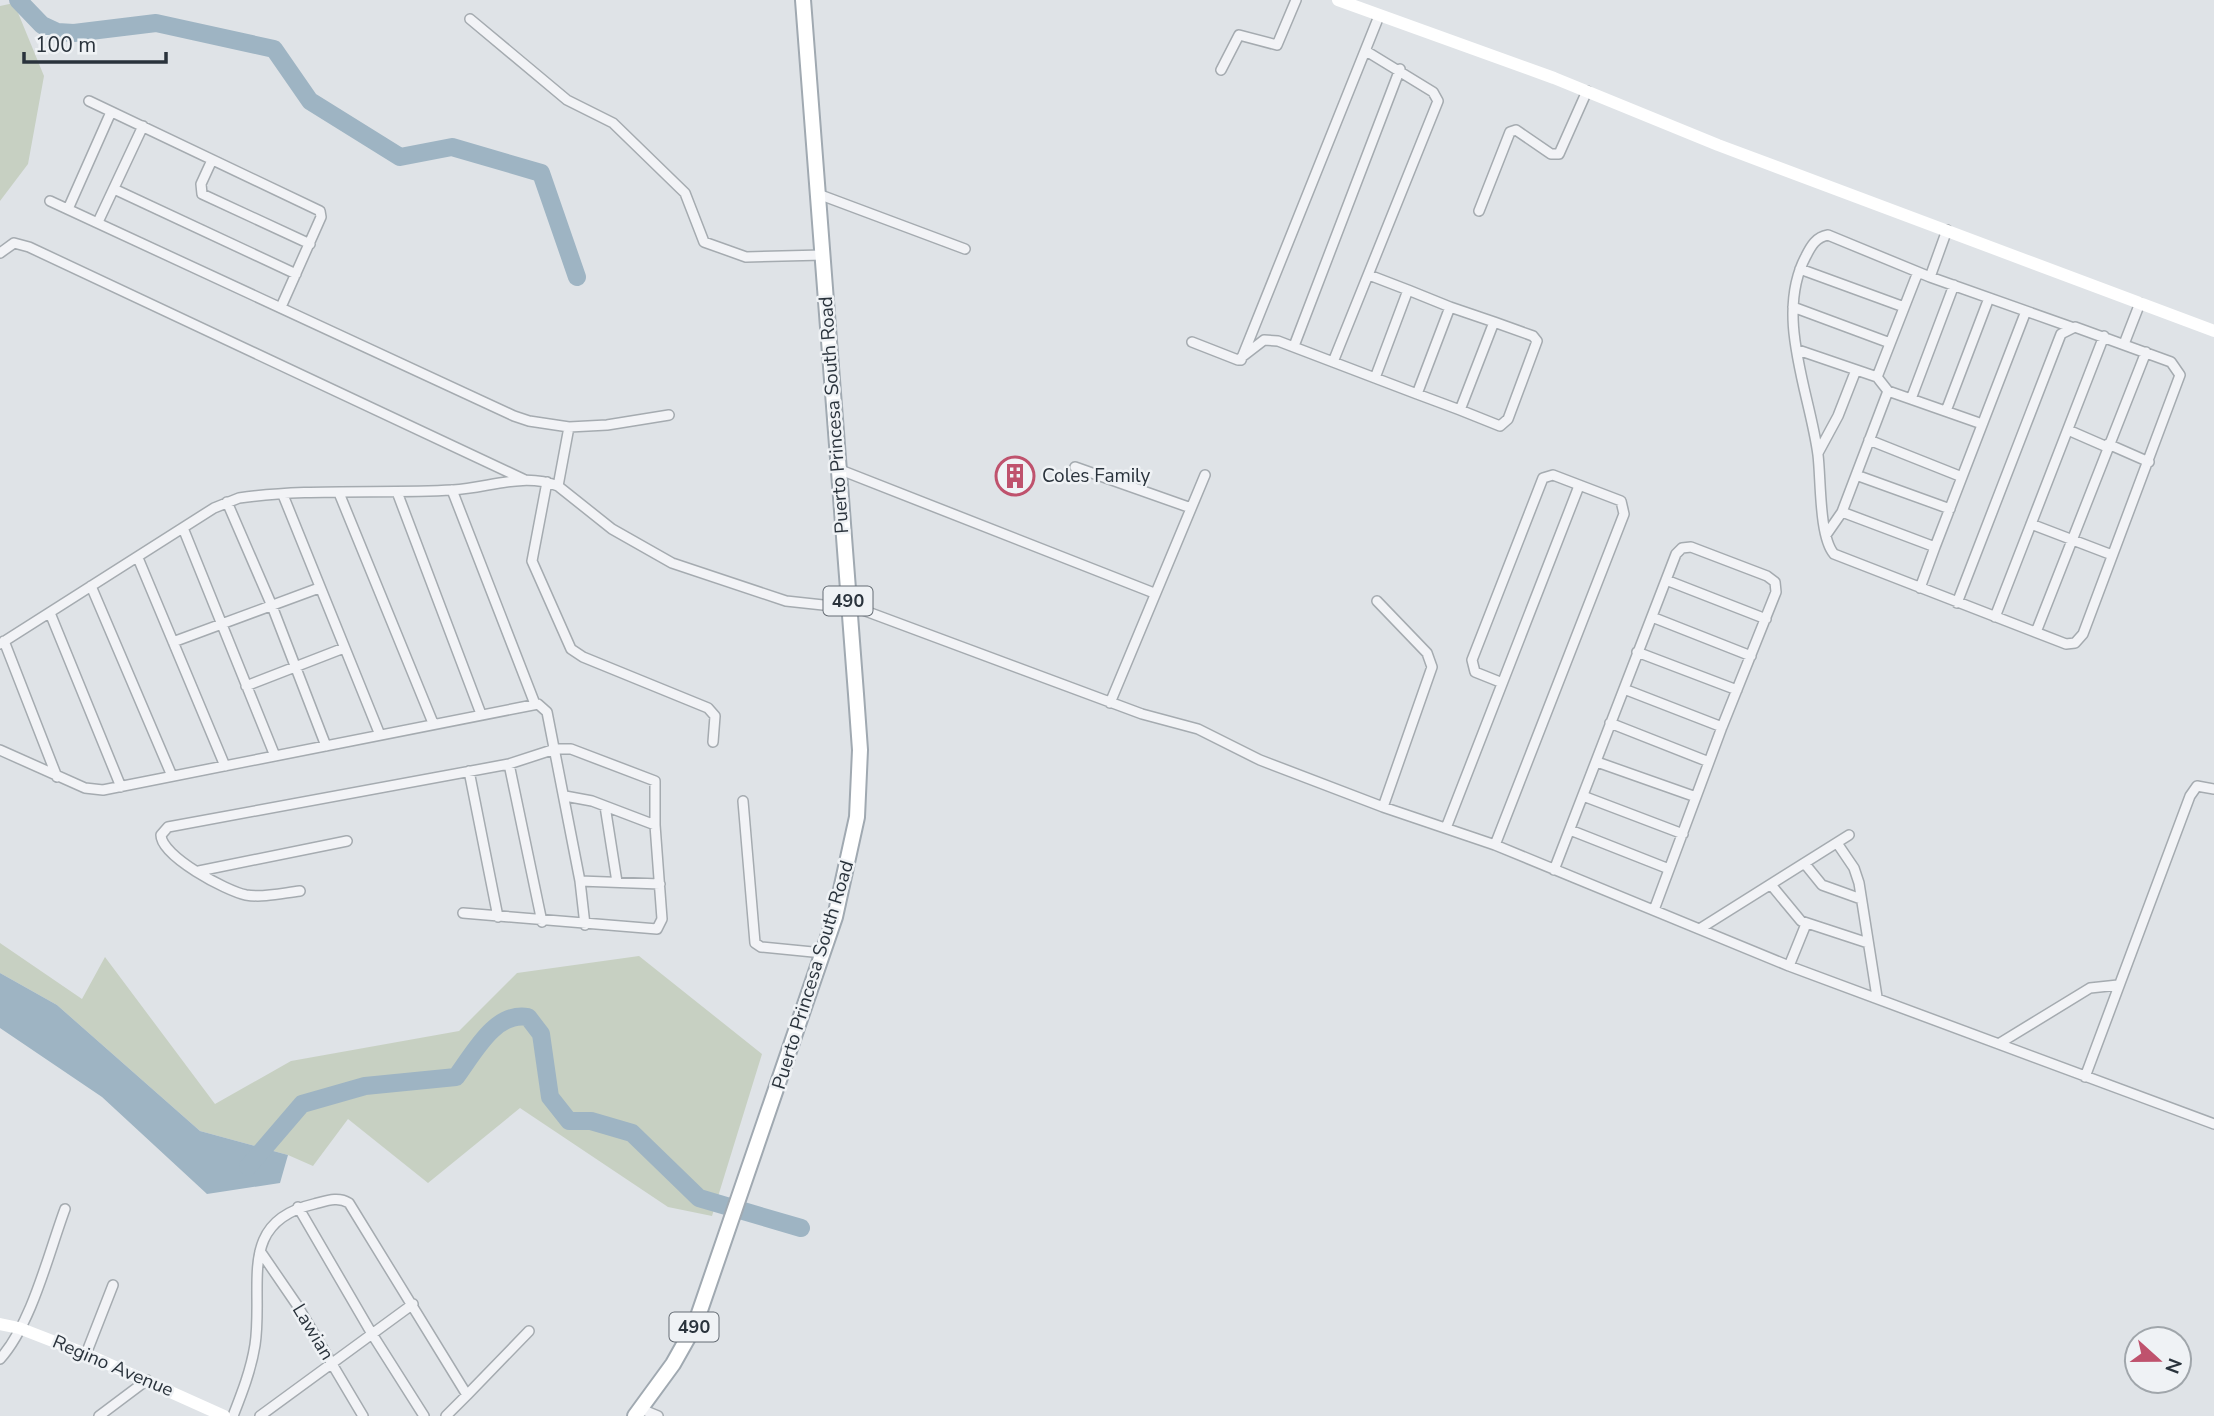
<svg xmlns="http://www.w3.org/2000/svg" width="2214" height="1416" font-family="'Nunito Sans',sans-serif">
<rect width="100%" height="100%" fill="#dfe3e7"/>
<path fill="#c7d0c2" d="M14 3 44 76 28 164 0 201V6Z
M0 943 82 999 105 957 215 1104 291 1061 459 1031 517 973 639 956 762 1054 712 1216 668 1207 520 1108 428 1183 348 1119 313 1166 288 1155 200 1131 57 1005 0 973Z"/>
<path fill="#9eb4c3" d="M0 973 57 1005 200 1131 288 1155 280 1183 207 1194 102 1097 0 1028Z"/>
<g fill="none" stroke-linecap="round" stroke-linejoin="round">
<path stroke="#9eb4c3" stroke-width="18" d="M18 0 42 25 57 32 74 33 156 23 274 49 310 101 400 157 452 147 541 173 577 277
M248 1167 302 1104 365 1086 456 1077C474 1053 495 1011 528 1017L541 1034 550 1097 569 1121H591L632 1133 699 1198 801 1228"/>
<defs>
<path id="street" d="M470 19 567 100 613 123 685 193 704 242 746 257 823 255
M1221 70 1239 35 1277 45 1296 0
M89 101 320 211 321 217 281 307
M212 160 201 184 202 194 310 244
M114 189 296 274
M818 194 965 249
M50 201 514 416 529 421 569 427 558 486 612 529 672 563 786 601 860 609 1142 714 1198 729 1260 760 1383 807 1495 845 1789 966 2214 1124
M68 209 111 112
M1479 211 1510 132 1516 130 1551 154H1559L1587 91
M98 222 143 126
M1947 230 1930 277 1828 235C1816 237 1811 246 1806 256 1774 316 1810 393 1818 455 1821 479 1819 537 1834 554L2066 644 2075 643 2083 634 2180 375 2171 362 2075 327 2061 334 1957 603
M0 253 14 243 29 247 523 479
M1800 269 1904 307
M1930 277 2071 327
M1793 307 1890 343
M1192 342 1238 360 1264 340 1278 341 1375 378 1408 290 1369 275
M2124 344 2140 303
M1294 346 1400 69
M1798 350 1877 377
M1241 360 1379 16
M1333 362 1438 101 1433 92 1366 51
M1375 378 1417 394 1450 307 1408 290
M1888 391 1982 424
M1417 394 1460 410 1494 322 1450 307
M1911 399 1954 285
M1460 410 1500 426 1508 419 1537 341 1533 336 1494 322
M1946 411 1989 298
M569 427 607 425 669 415
M2068 430 2107 447
M1869 440 1962 477
M2108 444 2149 462
M1818 453 1838 416 1856 370
M1075 467 1191 508
M838 469 1154 593
M1856 475 1950 509
M547 482 532 561 571 649 583 657 708 708 715 716 713 742
M452 490 535 704
M397 492 481 714
M339 493 433 723
M283 495 380 735
M227 502 272 606 326 746
M1842 512 1935 547 1920 588
M2031 524 2112 555
M183 528 275 756
M1826 535 1842 512 1888 391 1877 377 1918 272
M1935 547 2026 311
M138 558 225 766
M1666 580 1766 619
M91 586 172 776
M1377 601 1427 653 1432 667 1383 807
M50 613 121 787
M1652 617 1751 656
M1995 617 2104 336
M2036 632 2146 352
M4 641 57 777
M173 642 319 588
M0 644 214 508 239 498C309 488 382 494 453 490 489 488 523 472 558 486
M1637 652 1737 690
M246 686 344 648
M1624 689 1722 727
M1110 703 1205 475
M1610 723 1709 762
M0 750 85 788 103 790 538 704 547 712 580 881 585 925
M1597 762 1696 797
M509 764 542 922
M469 771 498 917
M565 796 592 801 655 825
M1583 796 1683 834
M743 801 755 943 761 947 823 953
M605 806 617 882
M1446 828 1579 486
M1570 830 1669 869
M1837 843 1854 868 1859 883 1877 997
M1495 845 1624 514 1621 501 1553 475 1543 478 1472 660 1475 672 1500 682
M1805 864 1822 885 1861 899
M1554 870 1676 554 1682 548 1691 547 1767 576 1775 582 1776 592 1722 727 1654 910
M199 871 347 841
M580 881 660 884
M1772 886 1801 921 1868 943
M300 891C283 893 263 898 246 895 226 891 161 856 161 835L168 827 509 764 555 749H571L655 781V825L662 919 657 929 463 913
M1701 928 1849 835
M1789 966 1806 924
M2000 1043 2090 988 2118 985
M2085 1077 2190 796 2197 786 2214 789
M298 1207 372 1334 424 1416
M260 1251 297 1305 363 1416
M86 1354 113 1285
M0 1359C32 1323 48 1255 65 1209
M467 1395 529 1331
M641 1409 658 1416
M99 1416 147 1380
M233 1416C242 1393 251 1370 255 1345 264 1285 236 1222 314 1204 326 1201 338 1196 349 1203L467 1395 446 1416
M260 1416 413 1304"/>
<path id="primary" d="M635 1416 673 1364 695 1325 835 917 857 817 860 750 856 694 803 0"/>
</defs>
<use href="#street" stroke="#a5abb0" stroke-width="12"/>
<use href="#primary" stroke="#a0a9b1" stroke-width="18"/>
<use href="#street" stroke="#f2f3f6" stroke-width="9"/>
<path stroke="#fff" stroke-width="12" d="M1338 0 1554 78 1718 145 2214 331
M0 1324 19 1328 86 1354 224 1416"/>
<use href="#primary" stroke="#fff" stroke-width="14"/>
</g>
<defs>
<symbol id="building-ring" viewBox="-11 -11 22 22"><circle r="9.5" fill="#eff2f5" stroke="#bf526d" stroke-width="1.5"/><path d="M-4-6H4V6H1V3H-1V6H-4ZM-2.5-4.3h1.7v1.8h-1.7ZM.8-4.3h1.7v1.8H.8ZM-2.5-1h1.7V.8h-1.7ZM.8-1h1.7V.8H.8Z" fill="#bf526d"/></symbol>
</defs>
<g fill-rule="evenodd">
<use href="#building-ring" x="993" y="454" width="44" height="44"/>
</g>
<g text-anchor="middle" dominant-baseline="central" stroke-width="5" stroke-linejoin="round" paint-order="stroke">
<g fill="#eff2f5" stroke="#656c74" stroke-width="2">
<rect x="823.5" y="586.5" width="49" height="29" rx="5"/>
<rect x="669.5" y="1312.5" width="49" height="29" rx="5"/>
</g>
<g font-size="18" font-weight="bold" fill="#2a333c">
<text x="848" y="601">490</text>
<text x="694" y="1327">490</text>
</g>
<g font-size="19" fill="#2a333c" stroke="#eff2f5">
<text transform="translate(834 415) rotate(-94)">Puerto Princesa South Road</text>
<text transform="translate(813 975) rotate(-73)">Puerto Princesa South Road</text>
<text transform="translate(313 1332) rotate(59)">Lawian</text>
<text transform="translate(113 1366) rotate(23)">Regino Avenue</text>
</g>
<g font-size="19" fill="#2a333c" stroke="#eff2f5" text-anchor="start">
<text x="1042" y="476">Coles Family</text>
</g>
</g>
<g transform="translate(2158 1360) rotate(111)"><circle r="33" fill="#eff2f5" stroke="#a0a6ab" stroke-width="2"/>
<path d="M0-5L12 26L0 18L-12 26Z" fill="#bf526d"/>
<text y="-10" font-size="19" font-weight="bold" text-anchor="middle" fill="#2a333c">N</text>
</g>
<path d="M24 52v10h142v-10" fill="none" stroke="#2a333c" stroke-width="3.5"/>
<text x="35" y="52" font-size="21" fill="#2a333c" stroke="#eff2f5" stroke-width="5" paint-order="stroke">100 m</text>
</svg>
